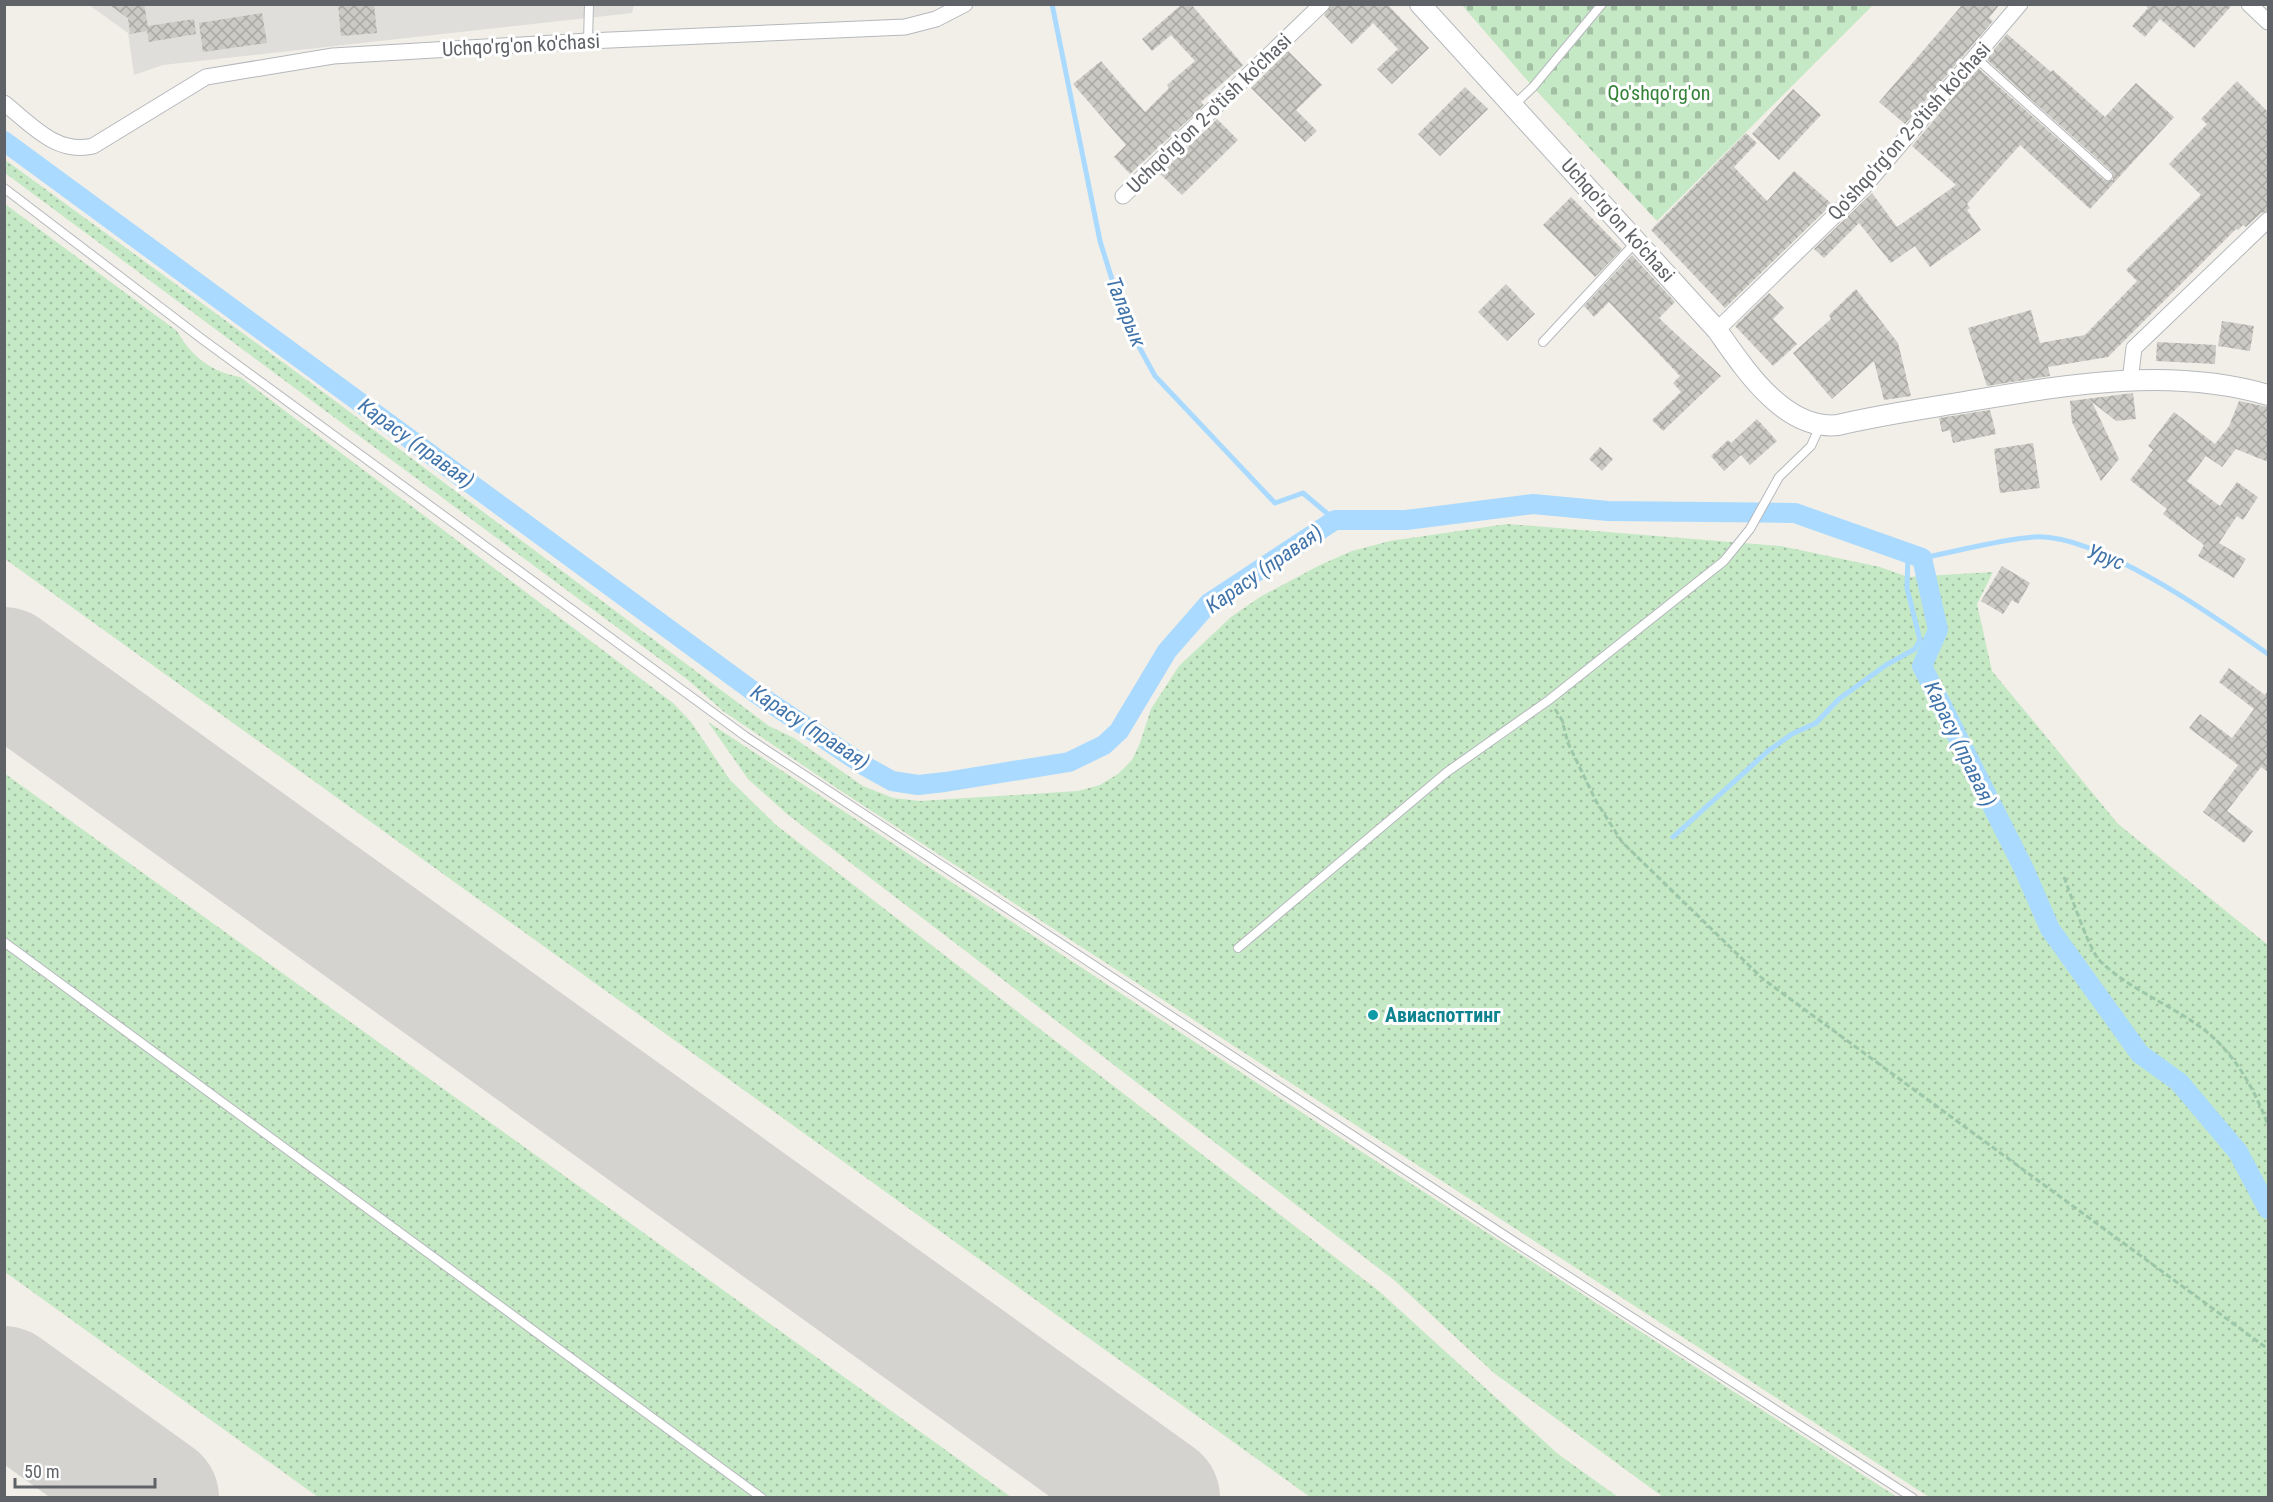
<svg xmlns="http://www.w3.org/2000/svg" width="2273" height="1502" font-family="'Roboto Condensed',sans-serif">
<defs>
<pattern id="grass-dots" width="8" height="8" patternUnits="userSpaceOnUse" patternTransform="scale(1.5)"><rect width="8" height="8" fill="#c5e8c5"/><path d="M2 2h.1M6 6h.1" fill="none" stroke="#a3c0a4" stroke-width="1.8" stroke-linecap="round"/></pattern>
<pattern id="cemetery-stones" width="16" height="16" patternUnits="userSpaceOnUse" patternTransform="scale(1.5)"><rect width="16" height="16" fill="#c5e8c5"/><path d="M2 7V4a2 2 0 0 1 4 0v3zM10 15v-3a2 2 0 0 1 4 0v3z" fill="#a3c0a4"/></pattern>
<pattern id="building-cross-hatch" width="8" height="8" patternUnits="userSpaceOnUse" patternTransform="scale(1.5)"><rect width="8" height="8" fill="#cccac5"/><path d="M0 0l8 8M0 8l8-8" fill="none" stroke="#a9a8a4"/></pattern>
</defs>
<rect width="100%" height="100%" fill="#f1efe8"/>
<path fill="#e0deda" d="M89 5H634L632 13 163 65 134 75 128 33Z"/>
<path fill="url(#grass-dots)" d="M4 159 299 374 769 726 794 738 863 786 893 798 920 801 1078 791 1100 785 1118 774 1132 760 1140 743 1151 709 1179 666 1231 617 1260 597 1320 565 1352 551 1390 541 1507 524 1781 546 1880 567 1908 577 1993 572 1977 604 1992 671 2118 824 2268 945V1497H1929L841 791 723 711 688 680 5 173Z
M5 204 177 331C191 356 211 372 240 377L673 703 691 722 730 780 776 825 1380 1292 1558 1454 1618 1497H1310L5 559Z
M708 722 1362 1152 1897 1497H1663L1494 1373 1394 1280 787 814 748 779Z
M4 773 1011 1497H318L5 1272Z"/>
<path fill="url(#cemetery-stones)" d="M1462 5H1873L1657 221 1533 87Z"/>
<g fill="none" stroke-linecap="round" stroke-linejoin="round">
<path stroke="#aadaff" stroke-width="5" d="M1052 4 1100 241 1125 321 1155 376 1275 503 1303 493 1335 520
M1922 558C1959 551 1997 540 2034 537 2095 532 2217 618 2268 654
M1673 837 1768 751 1792 734 1816 723 1839 699 1886 665 1915 649 1920 640 1907 588 1908 553"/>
<path stroke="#aadaff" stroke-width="20" d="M4 141 757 694 865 766 892 781 918 785 945 782 1069 762 1104 745 1119 731 1167 651 1209 603 1335 520H1406L1533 504 1608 511 1795 513 1922 558 1938 630 1922 666 2024 869 2050 929 2140 1054 2179 1082 2238 1152 2268 1209"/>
<path stroke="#d4d3d0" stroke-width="124" d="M4 669 1158 1498
M4 1388 157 1498"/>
</g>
<path fill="url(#building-cross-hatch)" d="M108 4H144L148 26 194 19 196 34 149 42 147 31 130 34 128 18Z
M338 4H374L377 33 341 36Z
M1182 4H1191L1243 65 1201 102 1204 105 1130 174 1114 157 1126 145 1073 84 1101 61 1145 112 1169 88 1167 85 1195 61 1171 35 1152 51 1142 39Z
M1331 4H1387L1429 48 1392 84 1377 69 1398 49 1373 23 1352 44 1324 15Z
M1963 4H2000L1989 18 1993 21 1905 124 1879 102Z
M2144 4H2233L2194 48 2160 19 2145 37 2132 26 2148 8Z
M262 13 267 43 203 52 199 23Z
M2007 34 2051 72 2053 70 2105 117 2136 83 2174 117 2090 209 2020 145 1967 204 1970 208 1967 210 1981 230 1930 267 1915 246 1891 263 1859 223 1824 258 1814 249 1872 193 1897 227 1956 185 1912 146 1978 68 2104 180H2113L2112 172 1986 59Z
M1288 51 1322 85 1296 110 1317 131 1305 142 1251 88Z
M2237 81 2268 112V211L2261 213 2246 227 2243 225 2238 230 2236 229 2108 357 2048 367 2050 376 1987 386 1968 328 2031 310 2040 343 2085 335 2137 281 2126 270 2201 195 2169 164 2207 124 2201 119Z
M1465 87 1488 109 1440 156 1418 134Z
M1793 89 1821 115 1779 160 1752 134Z
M1217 119 1238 140 1182 195 1160 174Z
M1746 133 1757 143 1734 167 1767 201 1794 171 1832 204 1725 308 1651 230Z
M1571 197 1622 249 1595 277 1543 225Z
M1632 255 1675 302 1659 318 1721 376 1663 431 1652 420 1681 392 1673 383 1680 376 1609 302 1594 317 1584 306Z
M1506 284 1535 314 1507 341 1478 312Z
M1856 289 1898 343 1911 396 1884 400 1874 361 1832 399 1793 353 1831 319 1829 315Z
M1769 293 1784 308 1773 319 1797 344 1773 366 1735 326Z
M2222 321 2254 326 2250 351 2218 346Z
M2157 342 2216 345 2215 364 2156 361Z
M2133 393 2136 419 2116 421 2092 402 2119 459 2101 481 2072 422 2070 401Z
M2239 401 2268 407V462L2236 449 2222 467 2206 456 2187 481 2220 506 2237 482 2258 497 2243 520 2237 516 2219 543 2246 559 2234 578 2198 556 2204 545 2163 514 2167 509 2130 480 2153 450 2148 446 2174 412 2215 444 2229 426Z
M1990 410 1996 434 1953 443 1950 430 1942 432 1939 418Z
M1757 419 1777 441 1750 465 1741 455 1724 471 1711 456 1728 440 1731 443Z
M2033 443 2040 488 2000 493 1994 449Z
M1600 447 1613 459 1602 471 1589 459Z
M2002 566 2030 583 2018 604 2012 600 2003 614 1981 601Z
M2229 668 2265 695 2268 690V772L2261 767 2227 811 2253 831 2244 843 2203 812 2238 765 2189 728 2200 714 2232 738 2254 709 2219 682Z"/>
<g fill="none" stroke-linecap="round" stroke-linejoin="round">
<defs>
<path id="service" d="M588 41 589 4
M1975 57 2108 176
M1514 105 1533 87 1602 4
M4 188 202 339 745 736 1518 1244 1913 1498
M1543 342 1636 242
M4 942 762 1498
M1238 948 1447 772 1549 700 1724 561 1750 529 1779 477 1811 446 1820 426"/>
<path id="minor" d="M2249 4 2268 22
M4 103C31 124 56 155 93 146L206 77 333 56 588 41 905 27 936 19 965 4
M1123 196 1322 4
M1717 330 1864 187 2020 4
M2130 381 2134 348 2268 220"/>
<path id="tertiary" d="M1420 4 1717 330C1744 368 1784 431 1838 425 1880 415 1922 409 1964 402 2065 385 2169 366 2268 395"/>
</defs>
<use href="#service" stroke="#b5b8bc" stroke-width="10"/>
<use href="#minor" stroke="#b5b8bc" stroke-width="17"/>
<use href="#tertiary" stroke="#b5b8bc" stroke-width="22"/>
<path stroke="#9cc7a9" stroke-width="3" stroke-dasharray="6 3" stroke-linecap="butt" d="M1555 709 1562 720 1568 743 1596 801 1622 842 1763 979 2268 1349
M2064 877C2071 895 2089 950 2100 961 2129 989 2167 1003 2199 1026 2233 1050 2254 1088 2268 1125"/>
<use href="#service" stroke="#fff" stroke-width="8"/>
<use href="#minor" stroke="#fff" stroke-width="15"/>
<use href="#tertiary" stroke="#fff" stroke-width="20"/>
</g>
<circle fill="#0f9aa8" stroke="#fff" stroke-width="2" cx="1373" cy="1015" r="6"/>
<g text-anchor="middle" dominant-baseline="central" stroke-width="6" stroke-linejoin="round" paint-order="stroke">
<g font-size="20" fill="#5f6368" stroke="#fff">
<text transform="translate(521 45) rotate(-3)">Uchqo'rg'on ko'chasi</text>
<text transform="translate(1209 113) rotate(-44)">Uchqo'rg'on 2-o'tish ko'chasi</text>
<text transform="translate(1909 131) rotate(-48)">Qo'shqo'rg'on 2-o'tish ko'chasi</text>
<text transform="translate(1618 220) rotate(48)">Uchqo'rg'on ko'chasi</text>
</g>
<g font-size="20" fill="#348238" stroke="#fff">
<text x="1659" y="93">Qo'shqo'rg'on</text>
</g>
<g font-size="20" font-weight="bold" fill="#0d838f" stroke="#fff" text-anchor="start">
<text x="1385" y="1015">Авиаспоттинг</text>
</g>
<g font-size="21" font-style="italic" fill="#4174aa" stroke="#fff">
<text transform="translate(1126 312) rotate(68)">Таларык</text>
<text transform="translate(416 443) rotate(36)">Карасу (правая)</text>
<text transform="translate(2106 557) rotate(21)">Урус</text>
<text transform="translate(1264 569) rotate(-35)">Карасу (правая)</text>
<text transform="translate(810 727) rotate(33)">Карасу (правая)</text>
<text transform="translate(1960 744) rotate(64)">Карасу (правая)</text>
</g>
</g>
<rect width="2273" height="1502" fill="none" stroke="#5f6368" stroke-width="12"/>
<path d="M15 1478v9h140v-9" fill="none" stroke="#5f6368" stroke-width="3"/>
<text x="24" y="1478" font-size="18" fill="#5f6368" stroke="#ffffff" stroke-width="4.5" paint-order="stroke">50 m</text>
</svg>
